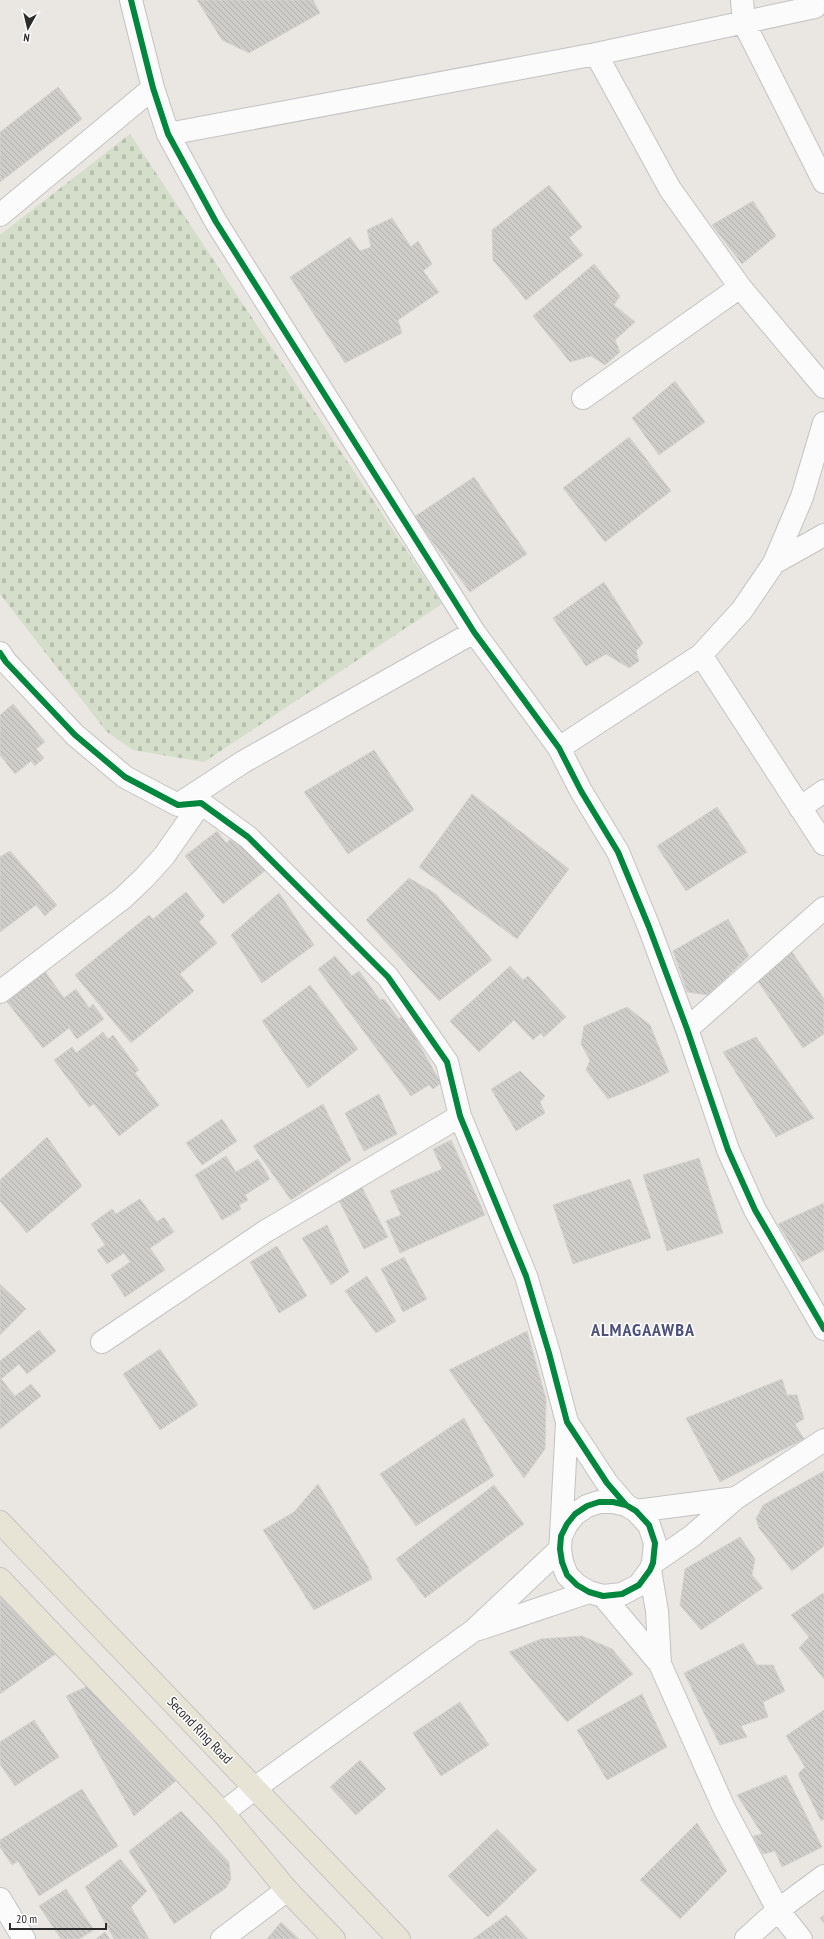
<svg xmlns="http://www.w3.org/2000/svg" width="824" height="1939" font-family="'PT Sans Narrow',sans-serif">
<defs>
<pattern id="cemetery-stones" width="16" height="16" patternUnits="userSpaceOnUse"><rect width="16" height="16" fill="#d5deca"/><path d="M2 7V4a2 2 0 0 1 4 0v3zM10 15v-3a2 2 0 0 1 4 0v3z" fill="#b7bfae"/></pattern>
<pattern id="building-back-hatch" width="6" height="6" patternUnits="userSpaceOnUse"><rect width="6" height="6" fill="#cfcdc9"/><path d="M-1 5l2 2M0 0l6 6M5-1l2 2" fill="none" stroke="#b2b0ad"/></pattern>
</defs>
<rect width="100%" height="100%" fill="#eae7e2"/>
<path fill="url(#cemetery-stones)" d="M130 134 442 604 204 762 133 750 106 731 0 594V235Z"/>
<path fill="url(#building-back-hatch)" stroke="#d5d3ce" d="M197 0H313L320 13 249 53 222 40Z
M58 87 82 119 0 182V132Z
M549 185 582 227 569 238 583 255 526 300 493 260 492 230Z
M753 201 776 236 742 264 712 225Z
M392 218 411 247 418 241 432 264 423 271 439 292 398 320 402 333 345 363 290 277 350 237 360 251 371 247 367 230Z
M594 264 620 296 614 305 635 322 615 340 620 352 605 365 591 356 570 362 533 316Z
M675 381 705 422 659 455 632 418Z
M629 437 671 491 605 542 563 488Z
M474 477 527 554 470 592 414 517Z
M604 582 643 643 636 651 639 661 629 668 606 654 586 666 553 618Z
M13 704 45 742 36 749 44 758 35 766 31 761 15 774 0 755V715Z
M374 750 414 810 348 854 304 792Z
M472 794 569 869 517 939 419 867Z
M717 807 747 852 686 891 657 846Z
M217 831 226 843 238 834 266 870 223 904 185 856Z
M10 851 57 905 45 916 36 905 0 932V857Z
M409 878 436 894 492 960 439 1001 366 920Z
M186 892 205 916 199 922 217 943 180 974 194 991 131 1043 75 975 149 915 153 919Z
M279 893 314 945 262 983 231 935Z
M728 919 749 956 708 995 687 992 673 951Z
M792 952 824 999V1034L803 1048 755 977Z
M335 956 352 976 359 971 380 1000 384 999 399 1019 403 1016 441 1083 433 1089 429 1085 411 1096 318 969Z
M510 966 523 980 528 976 566 1017 544 1037 541 1033 533 1040 514 1020 479 1052 450 1021Z
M44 970 64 998 76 989 89 1008 93 1004 104 1019 77 1039 69 1028 43 1048 4 998Z
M310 985 358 1049 308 1088 262 1021Z
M627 1007 650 1025 669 1072 643 1085 608 1099 586 1070 590 1060 581 1044 584 1026Z
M103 1032 108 1039 113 1035 139 1070 135 1073 159 1105 119 1136 94 1104 89 1107 54 1060 72 1047 76 1053Z
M756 1037 814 1118 776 1137 723 1052Z
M520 1071 545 1096 540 1102 545 1113 516 1131 491 1089Z
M379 1094 397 1134 364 1151 345 1113Z
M323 1104 351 1160 291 1200 253 1146Z
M222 1119 237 1141 202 1165 186 1143Z
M47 1137 82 1186 27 1233 0 1201V1180Z
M451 1140 485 1215 400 1253 386 1221 401 1215 390 1191 442 1169 433 1149Z
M226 1156 236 1172 258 1159 270 1179 245 1195 248 1200 239 1205 241 1209 222 1220 195 1175Z
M699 1158 723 1233 667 1251 643 1175Z
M630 1179 651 1238 573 1264 553 1205Z
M361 1186 388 1237 364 1249 337 1197Z
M140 1199 157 1222 164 1217 174 1232 150 1248 165 1270 125 1297 111 1275 130 1262 124 1253 107 1264 97 1250 105 1245 91 1224 112 1209 116 1214Z
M824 1203V1250L802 1262 778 1224Z
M327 1225 349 1272 331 1285 302 1238Z
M277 1246 307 1296 279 1313 250 1262Z
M404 1257 427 1299 403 1312 381 1269Z
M367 1276 396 1321 376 1333 345 1291Z
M0 1284 26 1309 0 1335Z
M39 1330 56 1351 27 1374 19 1364 1 1379 15 1396 31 1384 41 1396 0 1429V1361Z
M527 1331 546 1399 545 1449 524 1478 449 1370Z
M160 1349 198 1405 160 1430 123 1374Z
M782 1379 787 1395H797L804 1419 795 1424 804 1439 720 1482 686 1418Z
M464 1418 494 1476 416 1526 380 1474Z
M824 1471V1546L792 1571 759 1528 756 1519 763 1505Z
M318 1484 368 1567 372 1579 314 1610 263 1530 294 1512Z
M494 1485 524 1524 425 1598 396 1559Z
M740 1537 755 1559 752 1575 763 1588 701 1630 680 1605 685 1569Z
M0 1590 57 1653 0 1694Z
M823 1593 824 1594V1679L799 1648 809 1637 791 1615Z
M582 1636 612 1649 633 1674 567 1722 509 1652 541 1639Z
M743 1643 757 1665H773L785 1691 763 1702 768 1717 741 1726 747 1737 720 1745 684 1673Z
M88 1686 178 1779 134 1816 66 1696Z
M642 1694 667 1747 607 1780 577 1730Z
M460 1702 489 1745 441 1776 413 1733Z
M824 1710V1819L821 1821 798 1774 805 1767 786 1736Z
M34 1720 59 1757 15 1786 0 1764V1742Z
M360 1760 386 1789 356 1815 330 1787Z
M786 1775 822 1847 782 1867 775 1851 763 1854 753 1836 762 1834 737 1795Z
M82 1789 118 1846 39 1896 18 1861 12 1865 0 1847V1840Z
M181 1811 229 1862 231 1879 226 1888 174 1924 129 1851Z
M697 1823 727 1871 680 1919 640 1880Z
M497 1829 537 1870 488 1917 448 1876Z
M120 1859 147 1891 131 1907 149 1939H114L85 1887Z
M66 1889 94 1930 79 1939H61L39 1906Z
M506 1915 528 1939H473Z
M824 1915V1923L820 1918Z
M281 1922 299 1939H267Z
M105 1932 110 1939H96Z"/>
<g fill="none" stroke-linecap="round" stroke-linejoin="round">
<defs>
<path id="minor" d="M131 0 153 88 168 134 216 222 474 632 559 748 581 791 618 852 649 927 687 1029 728 1150 755 1210 824 1329
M742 0 744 23 824 182
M596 54 670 189 740 287 824 387
M168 134 596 54 815 7
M0 215 153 88
M583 398 740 287
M774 563 824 535
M0 653 6 662 75 735 125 777 178 805 201 803 248 837 388 977 447 1062 460 1116 526 1276 549 1353 567 1422 607 1483 626 1505 636 1511 649 1525 655 1543 653 1563 650 1570 639 1585 622 1594 603 1596 589 1592 577 1585 567 1575 562 1562 560 1549 561 1536 567 1524 575 1514 587 1506 599 1502H613L626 1505
M701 655 824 844
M559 748 701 655 742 610 774 563 802 497 824 423
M179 804 243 762 474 632
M800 808 824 791
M0 992 123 898 144 878 164 856 201 803
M687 1029 824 908
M102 1342 266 1231 460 1116
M636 1511 736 1498
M561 1536 567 1422
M653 1563 692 1536 736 1498 824 1440
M650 1570 657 1611 660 1664
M603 1596 660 1664 724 1808 778 1910 801 1939
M479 1629 589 1592
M223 1813 255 1788 473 1631 560 1549
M0 1899 24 1939
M222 1939 287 1890
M746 1939 778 1910 824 1876"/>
<path id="major" d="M0 1522 399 1939
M0 1579 223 1813 287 1890 334 1939"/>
</defs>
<use href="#minor" stroke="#c3c3c3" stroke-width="24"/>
<use href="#major" stroke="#c6c4c2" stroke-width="24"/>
<use href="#minor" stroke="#fcfbfb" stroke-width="22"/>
<use href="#major" stroke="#e7e4d5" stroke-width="22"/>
<defs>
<path id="cycleway" d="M131 0 153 88 168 134 216 222 474 632 559 748 581 791 618 852 649 927 687 1029 728 1150 755 1210 824 1329
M0 653 6 662 75 735 125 777 178 805 201 803 248 837 388 977 447 1062 460 1116 526 1276 549 1353 567 1422 607 1483 626 1505 636 1511 649 1525 655 1543 653 1563 650 1570 639 1585 622 1594 603 1596 589 1592 577 1585 567 1575 562 1562 560 1549 561 1536 567 1524 575 1514 587 1506 599 1502H613L626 1505"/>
</defs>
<use href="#cycleway" stroke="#fff" stroke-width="8"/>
<use href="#cycleway" stroke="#00873e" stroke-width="6"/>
</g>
<g text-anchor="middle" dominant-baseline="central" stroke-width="3" stroke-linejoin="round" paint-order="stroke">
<g font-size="14" fill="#2c2c2c" stroke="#fff">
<text transform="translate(200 1730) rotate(46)">Second Ring Road</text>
</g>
<g font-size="18" font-weight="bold" letter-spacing="1" fill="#4d517c" stroke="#fff">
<text x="643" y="1329">ALMAGAAWBA</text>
</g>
</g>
<g transform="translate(28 28) rotate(188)" stroke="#ffffff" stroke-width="3" paint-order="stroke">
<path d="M0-3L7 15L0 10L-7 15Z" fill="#2c2c2c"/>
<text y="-6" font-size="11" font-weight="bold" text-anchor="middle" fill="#2c2c2c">N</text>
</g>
<path d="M10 1923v6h96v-6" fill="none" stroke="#2c2c2c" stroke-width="2"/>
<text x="16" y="1923" font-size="12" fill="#2c2c2c" stroke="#ffffff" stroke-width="3" paint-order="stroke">20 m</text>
</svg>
